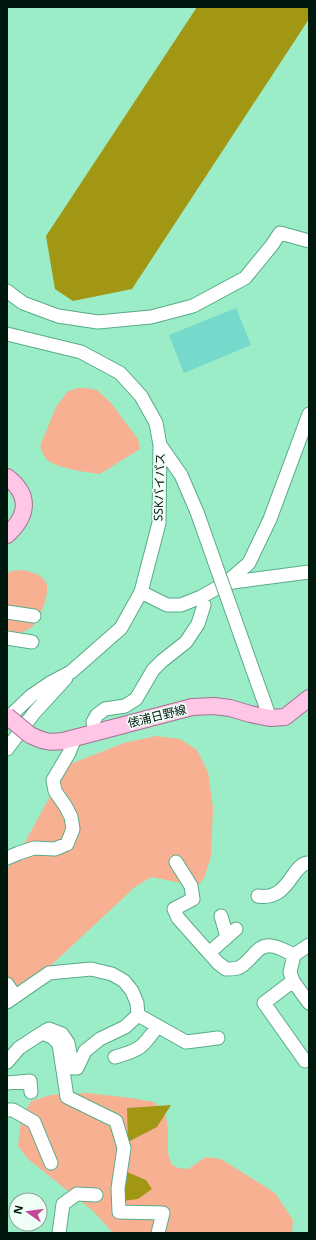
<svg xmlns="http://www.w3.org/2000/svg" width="316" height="1240" font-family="'Noto Sans','Noto Sans JP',sans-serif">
<rect width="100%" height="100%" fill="#9bedc8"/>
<path fill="#f7b192" d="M77 388H86L97 390 111 403 138 439 140 449 100 474C86 472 62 469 50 462 44 458 42 451 40 446L56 407 67 392Z
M24 570C33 573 41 574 46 582 51 592 40 618 33 626 28 631 14 635 7 636V574L11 571Z
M156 736 180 739 197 750 208 772 213 808 211 856 204 878 197 886 151 877 135 887 44 972 7 994V869L24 844 53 791 70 764 124 743Z
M87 1093 131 1098 154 1102 165 1112 168 1128V1153L171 1164 178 1168 188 1169 206 1157 221 1159 275 1193 293 1220 292 1233H113L93 1211 28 1159 18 1146 21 1120 31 1101 51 1095Z"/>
<path fill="#a19715" d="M197 7H309V19L132 289 73 301 55 289 46 236Z
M171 1105 157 1127 128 1142 127 1108Z
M127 1172 146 1180 152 1189 138 1199 123 1201Z"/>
<path fill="#75d9cb" d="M236 308 251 345 184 373 169 335Z"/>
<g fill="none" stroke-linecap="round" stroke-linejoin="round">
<defs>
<path id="minor" d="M7 291 23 303 58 316 98 322 151 317 193 306 245 278 272 245 280 233 309 241
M7 334 81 352 120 373 141 396 156 423 160 445 159 523 141 592 121 628 71 672 50 683 31 696 7 719
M160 445 181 475 197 512
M226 583 309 572
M141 592 167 605H181L201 597 226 583 249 563 270 519 309 414
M7 612 34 616
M7 638 32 642
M256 679 270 718
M95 732 93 722 97 715 105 709 125 706 136 699 153 670 162 661 186 642 198 624 204 605 201 597
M7 749 34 713 66 678
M7 858 19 853 34 848 55 849 67 844 73 829 71 817 66 807 55 791 53 780 69 753 75 737
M176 862 191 886 193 899 174 909 178 918 218 963 226 969C230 969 235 969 238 968 251 963 256 944 271 946 278 946 287 952 294 955
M258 896C290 901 292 862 309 863
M221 916 227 937
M309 945 294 955 290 972 293 981 309 1003
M209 953 236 929
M293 981 264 1003 305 1061
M7 984 15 996
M7 1002 49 973 91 969 112 974 124 981 132 991 137 1003 138 1015 186 1042 218 1038
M45 1031 49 1029 62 1034 68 1043 73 1068H77L85 1051 100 1039 125 1027 138 1015
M115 1057C140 1050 142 1048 157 1027
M7 1062 19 1048 42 1033 52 1037 59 1044 67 1097 116 1121 124 1148 118 1188 119 1212 163 1213 158 1233
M7 1083 30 1081 31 1092
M7 1110H13L34 1122 51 1163
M59 1233 63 1204 77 1194 96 1195"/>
<path id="major" d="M7 477C31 495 28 516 7 535
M30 735C43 741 48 743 63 741L192 707 214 706 230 708 250 714 270 718 285 717 309 698"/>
</defs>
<use href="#minor" stroke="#59ab88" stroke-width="15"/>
<use href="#major" stroke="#a67090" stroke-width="18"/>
<use href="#minor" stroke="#fff" stroke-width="13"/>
<use href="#major" stroke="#ffc6e7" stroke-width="16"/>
<defs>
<path id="minor-bridge" d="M197 512 256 679"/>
<path id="major-bridge" d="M7 716 30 735"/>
</defs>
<use href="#minor-bridge" stroke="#59ab88" stroke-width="15" stroke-linecap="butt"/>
<use href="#major-bridge" stroke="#a67090" stroke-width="18" stroke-linecap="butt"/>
<use href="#minor-bridge" stroke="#fff" stroke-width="13"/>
<use href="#major-bridge" stroke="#ffc6e7" stroke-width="16"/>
</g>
<g text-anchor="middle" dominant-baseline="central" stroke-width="3.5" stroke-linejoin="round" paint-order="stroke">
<g font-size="12" fill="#00170d" stroke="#effef6">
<text transform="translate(159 487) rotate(-88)">SSKバイパス</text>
<text transform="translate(157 716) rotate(-14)">俵浦日野線</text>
</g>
</g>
<rect width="316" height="1240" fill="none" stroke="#00170d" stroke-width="16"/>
<g transform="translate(28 1212) rotate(284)"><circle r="19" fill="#effef6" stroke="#8fa299"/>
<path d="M0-3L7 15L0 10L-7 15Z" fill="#c34797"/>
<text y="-6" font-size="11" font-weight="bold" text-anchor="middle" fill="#00170d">N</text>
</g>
</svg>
